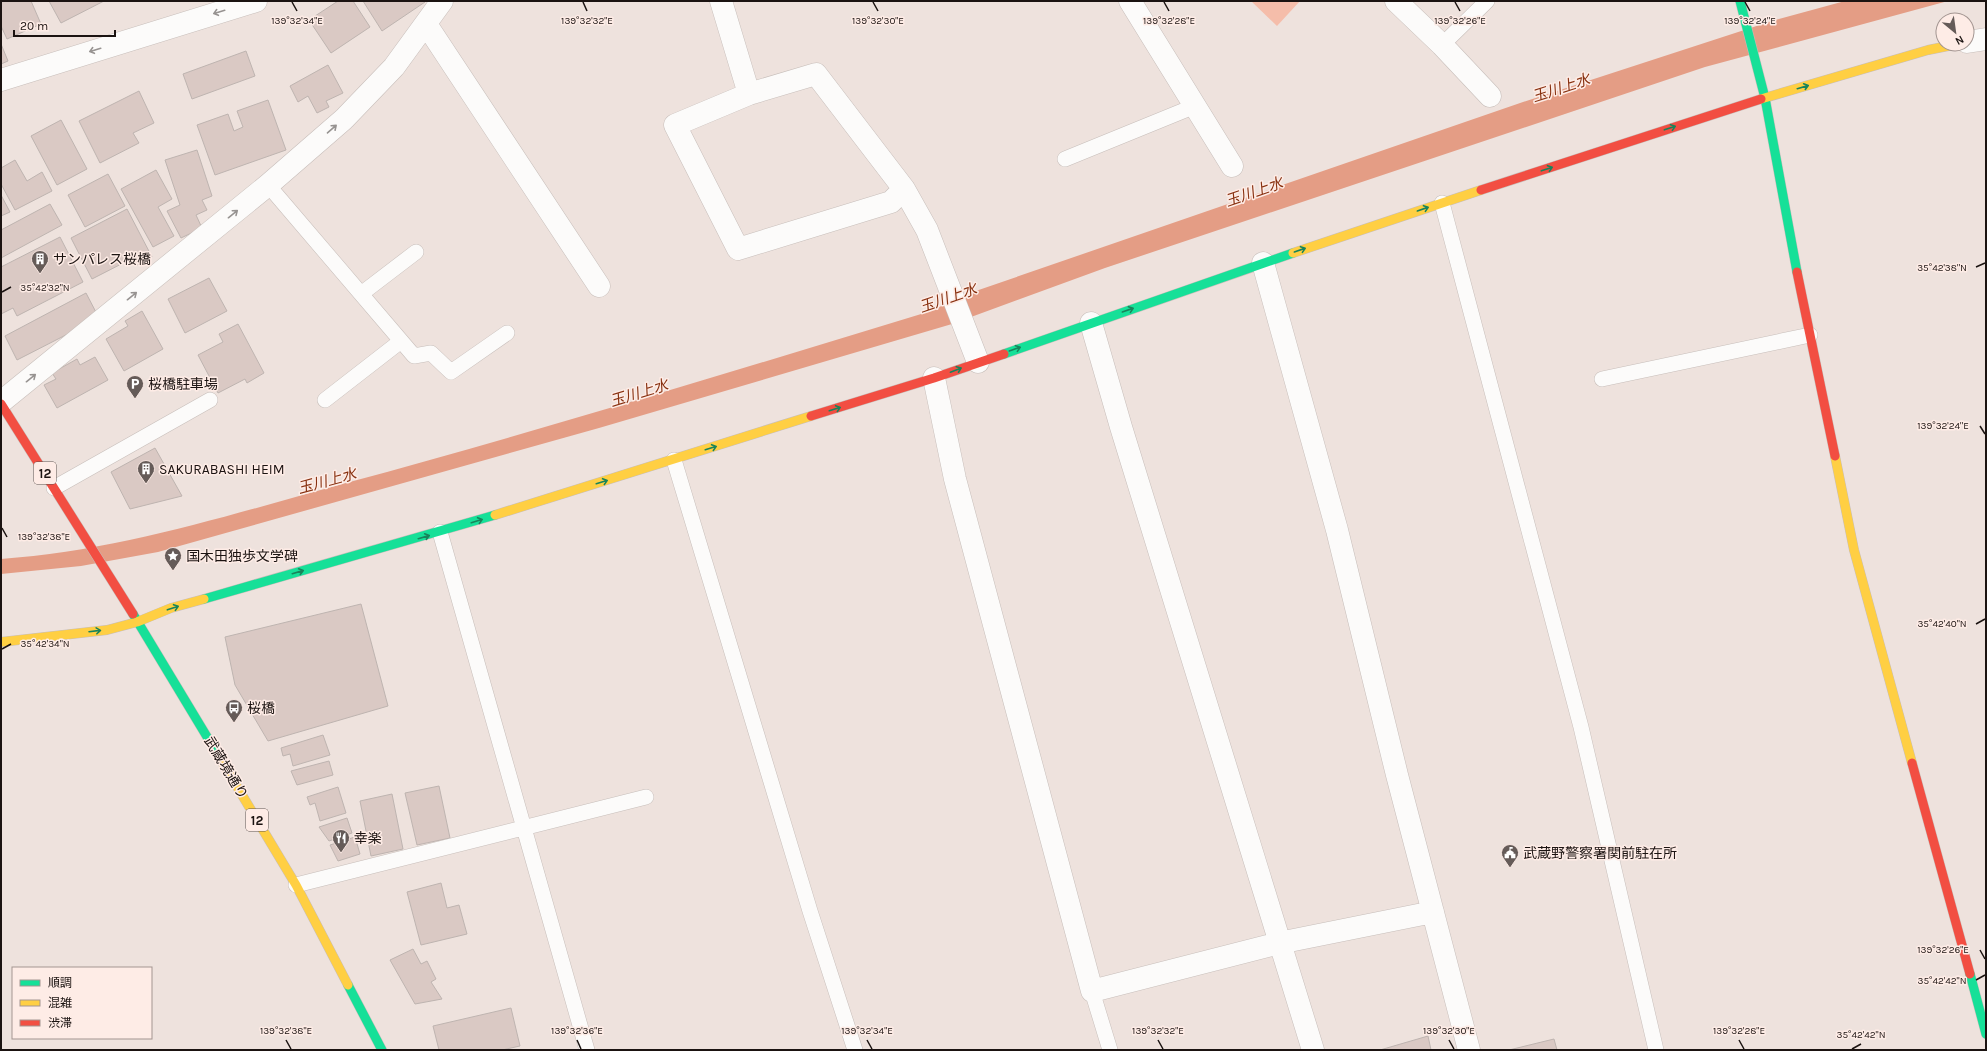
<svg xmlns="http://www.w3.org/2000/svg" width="1987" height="1051" font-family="Karla,'Noto Sans JP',sans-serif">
<rect width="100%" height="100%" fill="#eee2dd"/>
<path fill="#f5bdaa" d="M1251 1H1300L1277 26Z"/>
<path fill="#e49d85" d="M1845 1H1948L1705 67 1105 268 952 324 599 428 158 552 81 566 1 574V559C119 551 232 514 346 483 542 430 737 370 931 311L967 294 1523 102 1775 20Z"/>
<path fill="#dac9c4" stroke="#beb4b0" d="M1 1H31L41 24 7 39 1 26Z
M49 1H104L61 23Z
M338 1H353L370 27 331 53 309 20Z
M363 1H424L425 2 382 31Z
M1 44 8 61 1 64Z
M246 51 255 76 192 99 183 74Z
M328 65 343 93 326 101 329 107 317 113 308 96 298 102 290 86Z
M139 91 154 123 133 133 139 143 100 163 79 121Z
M268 100 286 150 215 175 197 125 228 114 234 131 243 127 237 111Z
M61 120 87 169 57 185 31 136Z
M197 150 212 196 202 200 207 210 196 215 202 228 181 238 167 211 180 205 165 160Z
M15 160 27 181 42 172 52 191 15 210 1 184V168Z
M156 170 172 199 158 207 174 236 153 247 121 189Z
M108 174 125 206 85 227 68 195Z
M1 195 10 212 1 216Z
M50 204 62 225 1 258V230Z
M127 209 152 257 137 265 133 258 92 279 71 238Z
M60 237 83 282 17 316 13 308 1 314V267Z
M209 278 227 311 185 333 168 299Z
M86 293 99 318 17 360 5 336Z
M142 311 163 349 124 371 106 339 128 326 125 321Z
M238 324 264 373 247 383 245 379 218 393 198 355 223 342 219 334Z
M95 357 108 380 57 408 44 385 56 379 52 373 77 359 80 365Z
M155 448 182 496 130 509 111 472Z
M361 604 388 706 268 741 235 685 225 637Z
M323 735 330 755 293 766 290 754 283 756 281 748Z
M329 761 333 775 297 785 291 771Z
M439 786 450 838 417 845 405 793Z
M338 787 346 813 320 821 315 803 310 805 307 797Z
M392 794 403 849 371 856 360 801Z
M347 818 352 833 329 841 319 827Z
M355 837 360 854 338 861 330 845Z
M441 883 447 908 459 905 467 934 421 945 407 892Z
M413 949 421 964 427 961 436 979 431 982 442 999 415 1004 390 960Z
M511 1008 520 1046 502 1050H439L433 1026Z
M1428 1036 1431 1050H1380Z
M1554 1039 1557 1050H1509Z"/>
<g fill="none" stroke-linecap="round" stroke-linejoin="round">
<defs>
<path id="lane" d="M1442 45 1487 1
M1065 159 1195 106
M268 185 414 356 431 353 451 372 507 333
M1442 203 1581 727 1656 1050
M361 294 416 252
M1602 379 1810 335
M325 400 401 341
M674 460 810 911 855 1050
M54 488 210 400
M440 532 587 1050
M296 885 646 797
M1092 991 1110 1050"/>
<path id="street" d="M721 1 749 94
M1130 1 1232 166
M1396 1 1442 45 1490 96
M426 24 599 286
M1967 42 1986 39
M1 80 256 1
M904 189 891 202 738 249 675 125 749 94 816 74 904 189 927 230 978 362
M1263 263 1337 530 1397 775 1469 1050
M1091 323 1121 427 1313 1050
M934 378 955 479 1092 991 1279 943 1433 912
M1 402 268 185 344 119 394 67 442 1"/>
<path id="fast" d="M1740 1 1765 98 1797 272
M1004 354 1293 253
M204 599 495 515
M133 614 221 760
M1970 974 1986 1034
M348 985 382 1050"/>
<path id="slow" d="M1761 99 1928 50 1958 44
M1293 253 1481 190
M1835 456 1854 550 1912 763
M495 515 811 416
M1 642 107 630 137 622 171 608 204 599
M221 760 296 885 348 985"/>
<path id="jam" d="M1481 190 1761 99
M1797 272 1835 456
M1 404 133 614
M811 416 934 378 1004 354
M1912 763 1970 974"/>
</defs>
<use href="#lane" stroke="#c7beba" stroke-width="16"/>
<use href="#street" stroke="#c7beba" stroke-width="23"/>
<use href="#fast" stroke="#c7beba" stroke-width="10"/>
<use href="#slow" stroke="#c7beba" stroke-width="10"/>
<use href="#jam" stroke="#c7beba" stroke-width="10"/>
<use href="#lane" stroke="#fcfbfa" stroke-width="15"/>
<use href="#street" stroke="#fcfbfa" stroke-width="22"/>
<use href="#fast" stroke="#16e098" stroke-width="9"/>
<use href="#slow" stroke="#ffcf43" stroke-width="9"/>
<use href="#jam" stroke="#f24e42" stroke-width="9"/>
</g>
<defs><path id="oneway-shaft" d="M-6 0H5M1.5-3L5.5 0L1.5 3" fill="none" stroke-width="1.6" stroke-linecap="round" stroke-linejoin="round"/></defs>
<g stroke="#979391">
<use href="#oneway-shaft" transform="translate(219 12) rotate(163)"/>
<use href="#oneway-shaft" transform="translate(95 50) rotate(163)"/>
<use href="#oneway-shaft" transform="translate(332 129) rotate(-41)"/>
<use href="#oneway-shaft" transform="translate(233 214) rotate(-39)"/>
<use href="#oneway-shaft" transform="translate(132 296) rotate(-39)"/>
<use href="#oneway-shaft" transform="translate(31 378) rotate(-39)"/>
</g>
<g stroke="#18845b">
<use href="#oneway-shaft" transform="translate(1803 87) rotate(-16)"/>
<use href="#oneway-shaft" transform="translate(1670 128) rotate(-18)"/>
<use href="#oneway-shaft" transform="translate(1547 169) rotate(-18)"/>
<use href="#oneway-shaft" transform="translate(1423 209) rotate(-19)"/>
<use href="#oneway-shaft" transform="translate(1300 250) rotate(-19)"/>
<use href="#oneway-shaft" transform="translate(1128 310) rotate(-19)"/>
<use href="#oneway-shaft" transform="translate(1015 349) rotate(-19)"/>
<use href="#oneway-shaft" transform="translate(956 370) rotate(-21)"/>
<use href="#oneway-shaft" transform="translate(835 409) rotate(-17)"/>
<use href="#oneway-shaft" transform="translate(711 448) rotate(-17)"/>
<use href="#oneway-shaft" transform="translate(602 482) rotate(-17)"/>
<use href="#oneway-shaft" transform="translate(477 521) rotate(-17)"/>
<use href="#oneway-shaft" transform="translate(424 537) rotate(-16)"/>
<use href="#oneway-shaft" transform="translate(298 572) rotate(-16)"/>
<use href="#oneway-shaft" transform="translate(173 608) rotate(-18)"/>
<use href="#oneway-shaft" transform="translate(95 631) rotate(-7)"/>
</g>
<path fill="none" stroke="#1b1311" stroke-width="1.5" d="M292 2 297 11M583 2 587 11M873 2 878 11M1164 2 1169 11M1455 2 1460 11M1745 2 1750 11M1976 267 1985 263M2 292 11 287M1980 426 1985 434M2 528 7 537M1976 624 1985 619M2 649 11 644M1980 950 1985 959M1976 980 1985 975M286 1040 291 1049M577 1040 581 1049M867 1040 872 1049M1158 1040 1163 1049M1449 1040 1454 1049M1739 1040 1744 1049M1852 1049 1861 1044"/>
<defs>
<symbol id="building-pin" viewBox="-11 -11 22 30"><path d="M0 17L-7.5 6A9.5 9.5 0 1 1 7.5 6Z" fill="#655b58" stroke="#feece6"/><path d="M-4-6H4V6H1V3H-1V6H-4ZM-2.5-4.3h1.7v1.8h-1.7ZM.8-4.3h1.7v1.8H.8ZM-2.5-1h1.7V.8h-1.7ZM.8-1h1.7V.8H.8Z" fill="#fff"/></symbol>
<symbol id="parking-pin" viewBox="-11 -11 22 30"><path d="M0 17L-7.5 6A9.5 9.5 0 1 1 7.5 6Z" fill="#655b58" stroke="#feece6"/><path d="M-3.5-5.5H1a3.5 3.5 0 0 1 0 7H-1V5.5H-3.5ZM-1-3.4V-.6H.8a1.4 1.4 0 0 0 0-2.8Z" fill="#fff"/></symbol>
<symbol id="sight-pin" viewBox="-11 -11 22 30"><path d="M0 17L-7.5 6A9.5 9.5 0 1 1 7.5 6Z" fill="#655b58" stroke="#feece6"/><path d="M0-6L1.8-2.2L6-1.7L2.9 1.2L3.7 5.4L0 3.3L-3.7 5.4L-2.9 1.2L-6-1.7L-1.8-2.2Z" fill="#fff"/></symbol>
<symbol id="bus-pin" viewBox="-11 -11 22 30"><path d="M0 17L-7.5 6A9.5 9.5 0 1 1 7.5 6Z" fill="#655b58" stroke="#feece6"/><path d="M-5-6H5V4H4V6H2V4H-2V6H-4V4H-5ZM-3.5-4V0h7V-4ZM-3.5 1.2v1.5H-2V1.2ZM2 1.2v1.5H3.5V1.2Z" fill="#fff"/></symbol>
<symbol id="restaurant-pin" viewBox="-11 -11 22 30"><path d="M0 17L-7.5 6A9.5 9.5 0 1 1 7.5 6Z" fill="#655b58" stroke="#feece6"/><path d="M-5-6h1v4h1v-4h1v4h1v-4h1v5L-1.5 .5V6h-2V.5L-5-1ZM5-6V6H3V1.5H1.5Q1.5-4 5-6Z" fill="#fff"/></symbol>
<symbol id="civic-pin" viewBox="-11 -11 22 30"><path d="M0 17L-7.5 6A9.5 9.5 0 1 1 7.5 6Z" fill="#655b58" stroke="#feece6"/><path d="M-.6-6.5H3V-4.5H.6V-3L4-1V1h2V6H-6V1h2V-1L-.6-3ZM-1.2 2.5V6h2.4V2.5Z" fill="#fff"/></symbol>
</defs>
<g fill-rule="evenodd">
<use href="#building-pin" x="30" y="249" width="20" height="27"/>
<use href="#parking-pin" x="125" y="374" width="20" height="27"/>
<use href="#building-pin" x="136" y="459" width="20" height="27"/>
<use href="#sight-pin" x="163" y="546" width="20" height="27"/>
<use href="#bus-pin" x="224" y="698" width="20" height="27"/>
<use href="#restaurant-pin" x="331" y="828" width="20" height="27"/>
<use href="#civic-pin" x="1500" y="843" width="20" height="27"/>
</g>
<g text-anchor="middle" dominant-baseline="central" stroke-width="3" stroke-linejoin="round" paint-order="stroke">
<g fill="#feece6" stroke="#5f5451" stroke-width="1">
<rect x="34" y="462" width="22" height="22" rx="3"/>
<rect x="246" y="809" width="22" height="22" rx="3"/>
</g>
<g font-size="13" font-weight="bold" fill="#1b1311">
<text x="45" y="473">12</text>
<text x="257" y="820">12</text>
</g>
<g font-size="14" fill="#1b1311" stroke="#feece6" text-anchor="start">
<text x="53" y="259">サンパレス桜橋</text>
<text x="148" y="384">桜橋駐車場</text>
<text x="159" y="469">SAKURABASHI HEIM</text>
<text x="186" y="556">国木田独歩文学碑</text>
<text x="247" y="708">桜橋</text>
<text x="354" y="838">幸楽</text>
<text x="1523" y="853">武蔵野警察署関前駐在所</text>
</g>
<g font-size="14" fill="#1b1311" stroke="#feece6">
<text transform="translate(226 768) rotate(59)">武蔵境通り</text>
</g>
<g font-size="15" font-style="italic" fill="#883110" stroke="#feece6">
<text transform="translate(1561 88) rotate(-18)">玉川上水</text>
<text transform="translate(1254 192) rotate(-19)">玉川上水</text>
<text transform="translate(948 298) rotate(-19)">玉川上水</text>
<text transform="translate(639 393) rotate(-17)">玉川上水</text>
<text transform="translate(327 481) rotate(-15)">玉川上水</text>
</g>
</g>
<g font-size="10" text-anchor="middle" fill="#1b1311" stroke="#feece6" stroke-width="3" stroke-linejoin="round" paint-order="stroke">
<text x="297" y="24">139°32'34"E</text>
<text x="587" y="24">139°32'32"E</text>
<text x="878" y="24">139°32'30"E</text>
<text x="1169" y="24">139°32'28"E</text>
<text x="1460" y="24">139°32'26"E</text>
<text x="1750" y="24">139°32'24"E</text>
<text x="1942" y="271">35°42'38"N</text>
<text x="45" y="291">35°42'32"N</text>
<text x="1943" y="429">139°32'24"E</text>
<text x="44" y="540">139°32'38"E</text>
<text x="1942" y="627">35°42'40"N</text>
<text x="45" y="647">35°42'34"N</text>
<text x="1943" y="953">139°32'26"E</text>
<text x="1942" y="984">35°42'42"N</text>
<text x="286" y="1034">139°32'38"E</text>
<text x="577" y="1034">139°32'36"E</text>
<text x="867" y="1034">139°32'34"E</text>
<text x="1158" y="1034">139°32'32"E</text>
<text x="1449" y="1034">139°32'30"E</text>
<text x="1739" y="1034">139°32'28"E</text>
<text x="1861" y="1038">35°42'42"N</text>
</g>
<rect width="1987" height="1051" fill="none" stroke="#1b1311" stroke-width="4"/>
<rect x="12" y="967" width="140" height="72" fill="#feece6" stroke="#a39591"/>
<rect x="20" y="980" width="20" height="6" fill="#16e098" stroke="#a39591"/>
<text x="48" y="987" font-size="12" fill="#1b1311">順調</text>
<rect x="20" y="1000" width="20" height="6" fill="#ffcf43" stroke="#a39591"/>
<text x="48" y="1007" font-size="12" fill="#1b1311">混雑</text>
<rect x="20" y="1020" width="20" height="6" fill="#f24e42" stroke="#a39591"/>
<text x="48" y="1027" font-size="12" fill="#1b1311">渋滞</text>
<g transform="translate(1955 32) rotate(151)"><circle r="19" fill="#feece6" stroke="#a39591"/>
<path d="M0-3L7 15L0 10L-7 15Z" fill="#655b58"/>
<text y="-6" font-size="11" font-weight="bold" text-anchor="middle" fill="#1b1311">N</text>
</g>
<path d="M14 30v6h101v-6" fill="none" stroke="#1b1311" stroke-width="2"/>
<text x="20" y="30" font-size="12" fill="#1b1311" stroke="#feece6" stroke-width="3" paint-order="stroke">20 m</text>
</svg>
